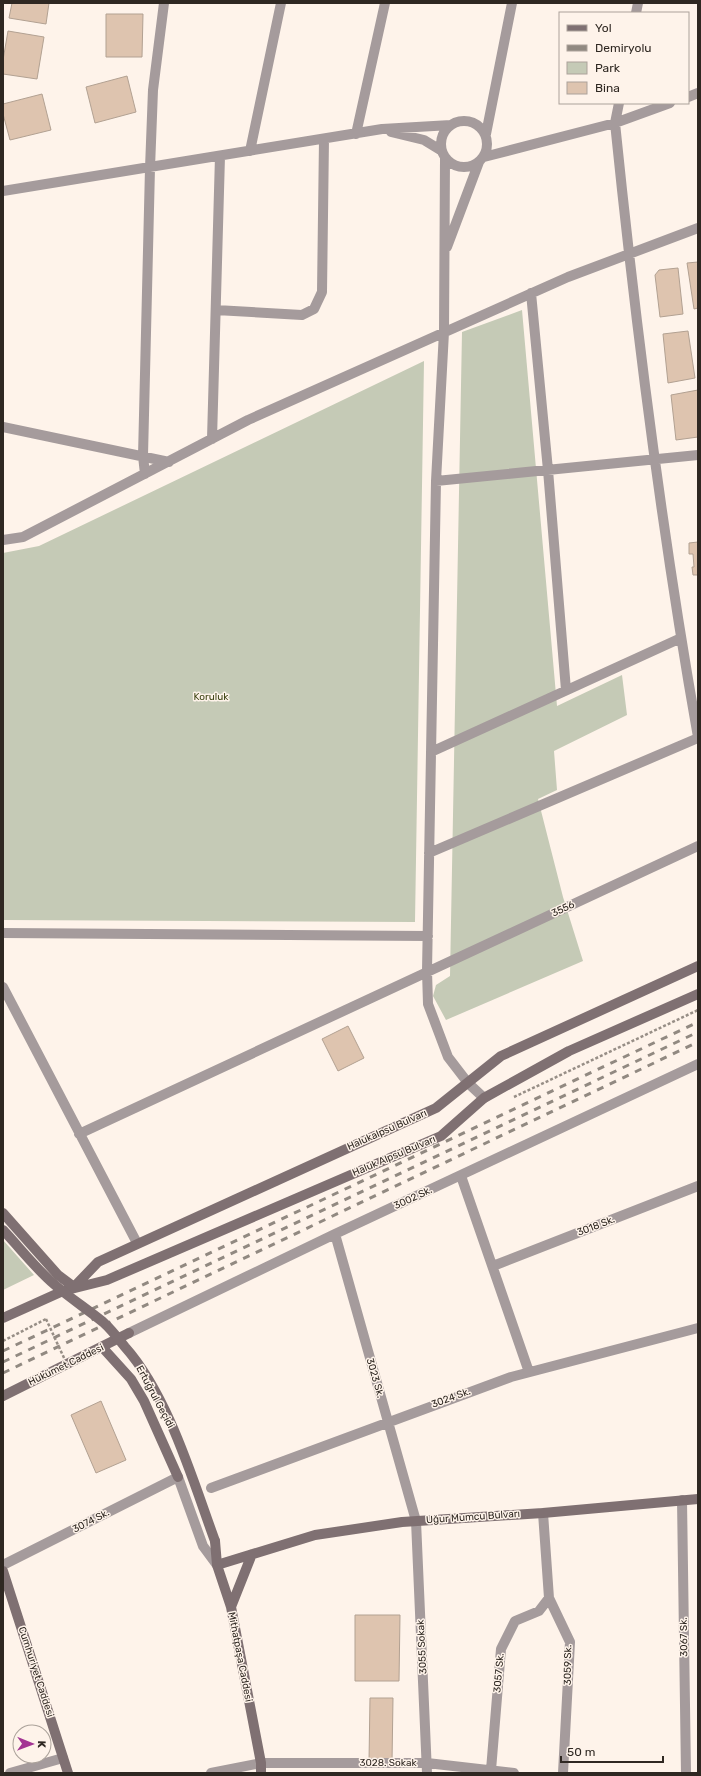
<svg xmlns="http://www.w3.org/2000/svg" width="701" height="1776" font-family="Rubik,sans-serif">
<rect width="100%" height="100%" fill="#fef3ea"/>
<path fill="#c5cab6" d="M522 310 557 706 622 675 627 715 554 751 557 790 538 799 563 897 583 961 446 1020 433 996 436 985 450 976 462 332Z
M424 361 415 922 3 920V553L39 546Z
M3 1240 34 1275 3 1290Z"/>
<path fill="#dec4af" stroke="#b2a192" d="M12 3H49L46 24 9 18Z
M106 14H143L142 57H106Z
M8 31 44 37 37 79 3 74V60Z
M127 76 136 112 95 123 86 87Z
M42 94 51 130 10 140 3 114V104Z
M698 262V308L694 309 687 263Z
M678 268 683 314 660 317 655 275 659 270Z
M688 331 695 378 668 383 663 334Z
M698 390V437L676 440 671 395Z
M698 542V575H693L692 567H694L693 554H689V543Z
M348 1026 364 1058 338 1071 322 1039Z
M101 1401 126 1460 96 1473 71 1415Z
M355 1615H400L399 1681H355Z
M370 1698H393L392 1762 369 1761Z"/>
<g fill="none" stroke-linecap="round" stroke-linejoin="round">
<path stroke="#978e86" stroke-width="2.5" stroke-dasharray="3 2" stroke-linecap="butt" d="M514 1097 698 1010
M3 1341 46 1319"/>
<path stroke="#a59b9c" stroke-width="10" d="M636 13 638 3
M688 97 698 93
M619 103 615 123C636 329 662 534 698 737
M441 144a23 23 0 1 1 46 0a23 23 0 1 1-46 0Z
M391 132 424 140 442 151
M356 134 385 3
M486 134 512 3
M250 151 281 3
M484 157 615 123 670 103
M445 158 444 332 436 481 427 971 428 1004 448 1057 468 1083 484 1098
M3 191 382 129 451 125
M447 247 479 162
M531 293 548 470 566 690
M216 310 302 315 314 309 322 292 324 139
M3 427 169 462
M212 439 220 156
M145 474 143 456 150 168 153 90 164 3
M436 481 698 455
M3 540 23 537 248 420 568 277 698 228
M431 752 681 638
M429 853 698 738
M3 933 428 936
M3 987 137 1243
M79 1134 698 846
M461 1176 529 1372
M335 1234 416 1521 427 1773
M493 1266 698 1186
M129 1333 335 1234 698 1064
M211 1488 511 1377 698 1328
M682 1500 686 1773
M543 1513 549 1598 570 1642 563 1773
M3 1565 178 1477 203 1546 217 1565
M491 1770 501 1649 515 1621 539 1611 549 1598
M10 1773 63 1758
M211 1773 261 1763H427L514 1773"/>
<path stroke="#7f7072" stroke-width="10" d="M3 1213 58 1275 74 1287
M74 1287 98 1262 436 1108 501 1056 698 966
M3 1318 63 1291 107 1280 441 1136 484 1098 569 1051 698 994
M102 1347 131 1379 144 1401 178 1477
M3 1396 129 1333
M215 1541 217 1565 231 1607 261 1763V1773
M217 1565 315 1535 402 1522 543 1513 698 1499
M3 1571 68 1773
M231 1607 252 1554"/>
<path stroke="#918981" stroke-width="3" stroke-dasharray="7 7" stroke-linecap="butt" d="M3 1351 698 1022
M3 1362 698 1032
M3 1373 698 1042"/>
<path stroke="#978e86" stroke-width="2.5" stroke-dasharray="3 2" stroke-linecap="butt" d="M46 1319 65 1360"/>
<path stroke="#7f7072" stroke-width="10" d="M3 1230C20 1248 36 1269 55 1285 70 1298 87 1309 103 1322 111 1329 118 1338 125 1347 168 1395 193 1481 215 1541"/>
</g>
<g text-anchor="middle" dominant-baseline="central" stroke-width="3" stroke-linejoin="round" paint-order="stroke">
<g font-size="10" fill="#3d4413" stroke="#fef3ea">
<text x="211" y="697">Koruluk</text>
</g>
<g font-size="10" fill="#2f2822" stroke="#fef3ea">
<text transform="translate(563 909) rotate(-25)">3556</text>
<text transform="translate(387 1130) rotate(-24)">Halukalpsü Bulvarı</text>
<text transform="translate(394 1156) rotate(-23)">Haluk Alpsü Bulvarı</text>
<text transform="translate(413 1198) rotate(-25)">3002 Sk.</text>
<text transform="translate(596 1226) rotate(-21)">3018 Sk.</text>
<text transform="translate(66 1365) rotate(-26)">Hükümet Caddesi</text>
<text transform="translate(375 1378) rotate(74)">3023 Sk.</text>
<text transform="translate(155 1397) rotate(62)">Ertuğrul Geçidi</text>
<text transform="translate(451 1398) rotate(-20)">3024 Sk.</text>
<text transform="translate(473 1517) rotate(-4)">Uğur Mumcu Bulvarı</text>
<text transform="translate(91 1521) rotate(-27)">3074 Sk.</text>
<text transform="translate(684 1637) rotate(-91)">3067 Sk.</text>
<text transform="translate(422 1647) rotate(-93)">3055 Sokak</text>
<text transform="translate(240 1657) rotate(79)">Mithatpaşa Caddesi</text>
<text transform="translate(568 1665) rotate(-89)">3059 Sk.</text>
<text transform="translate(36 1672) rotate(72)">Cumhuriyet Caddesi</text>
<text transform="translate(499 1673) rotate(-85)">3057 Sk.</text>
<text x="388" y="1763">3028. Sokak</text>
</g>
</g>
<rect width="701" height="1776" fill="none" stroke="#2f2822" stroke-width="8"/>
<rect x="559" y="12" width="130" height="92" fill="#fef3ea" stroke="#aba29a"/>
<rect x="567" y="25" width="20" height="6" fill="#7f7072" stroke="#aba29a"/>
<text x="595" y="32" font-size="12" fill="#2f2822">Yol</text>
<rect x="567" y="45" width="20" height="6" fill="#918981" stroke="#aba29a"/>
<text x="595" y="52" font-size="12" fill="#2f2822">Demiryolu</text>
<rect x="567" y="62" width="20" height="12" fill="#c5cab6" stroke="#aba29a"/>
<text x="595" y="72" font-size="12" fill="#2f2822">Park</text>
<rect x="567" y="82" width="20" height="12" fill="#dec4af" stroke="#aba29a"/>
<text x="595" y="92" font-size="12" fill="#2f2822">Bina</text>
<g transform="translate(32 1744) rotate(91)"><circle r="19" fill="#fef3ea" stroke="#aba29a"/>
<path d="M0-3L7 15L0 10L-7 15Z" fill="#a33493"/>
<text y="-6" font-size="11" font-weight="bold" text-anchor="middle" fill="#2f2822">K</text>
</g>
<path d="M561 1756v6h102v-6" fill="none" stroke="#2f2822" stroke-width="2"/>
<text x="567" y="1756" font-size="12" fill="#2f2822" stroke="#fef3ea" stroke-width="3" paint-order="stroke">50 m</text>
</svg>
